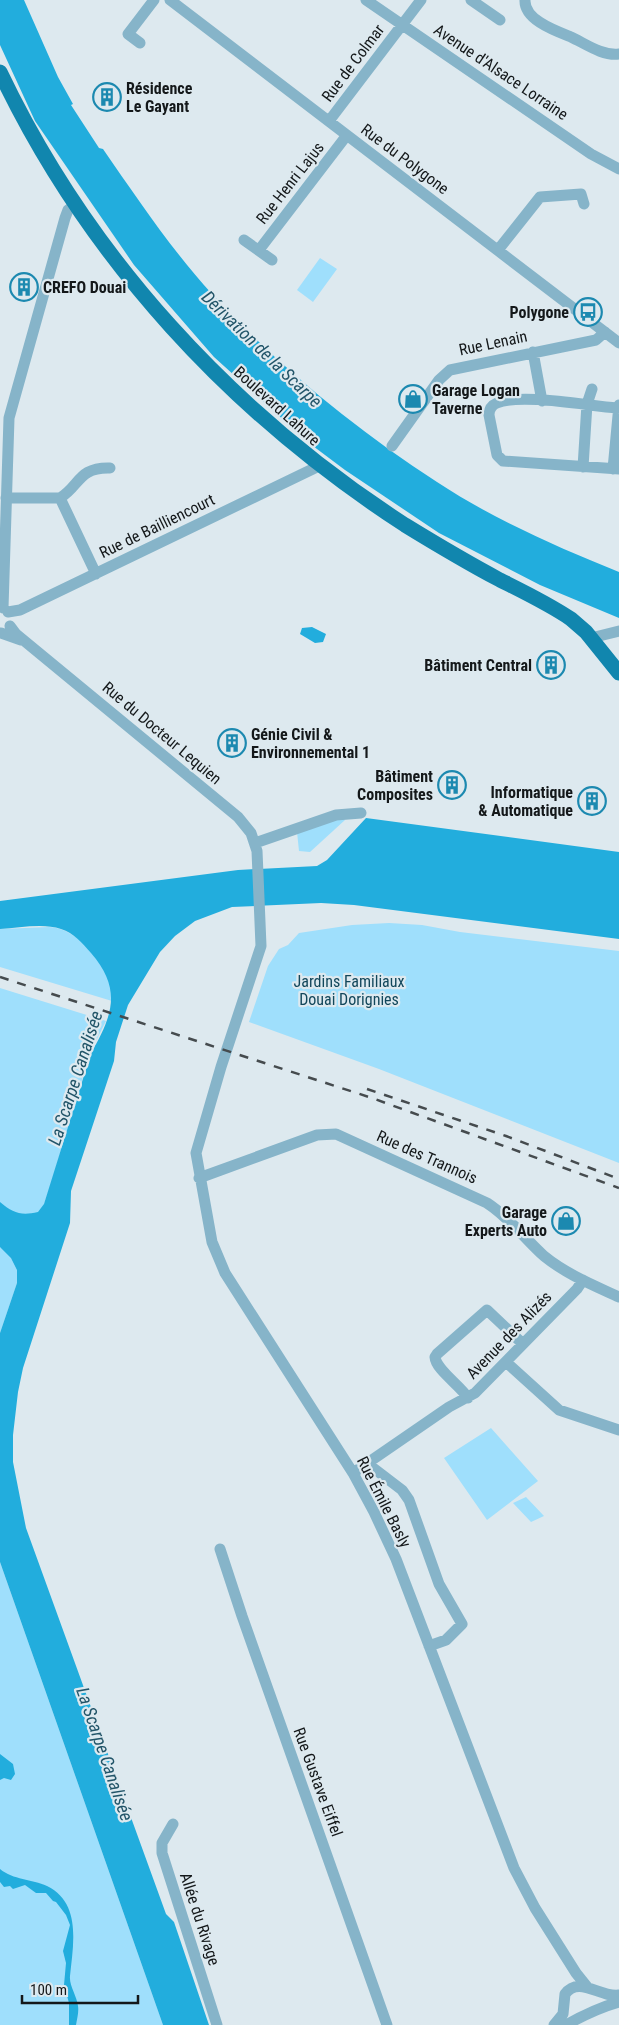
<svg xmlns="http://www.w3.org/2000/svg" width="619" height="2025" font-family="'Roboto Condensed',sans-serif">
<rect width="100%" height="100%" fill="#dde9ef"/>
<path fill="#9fdffc" d="M320 258 337 269 313 302 297 290Z
M341 818 345 820 310 852 299 851 297 832Z
M389 923 422 925 460 932 619 951V1163L379 1069 249 1022 268 966 279 949 288 945 299 933 352 925Z
M49 927C80 928 114 970 112 1001L0 967V929Z
M0 988 106 1021 90 1053 50 1187 0 1333Z
M491 1428 538 1481 487 1520 444 1458Z
M526 1497 544 1516 531 1522 513 1503Z
M0 1562 163 2025H0Z"/>
<path fill="#22addd" d="M0 0H24L58 77 73 104 71 105 99 148 103 149C137 198 171 249 212 294 278 366 354 428 437 482 493 519 557 547 619 572V618L540 585 439 533 345 470 309 443 214 357 134 265 35 121 0 45Z
M312 627 326 634 323 642 315 643 300 634 302 628Z
M366 818 619 852V939L354 905 321 903 232 907 195 921 175 936 160 952 128 1005 116 1042 114 1061 71 1191 70 1223 23 1368 18 1392 13 1435V1462L26 1528 166 1914 174 1922 209 2025H163L0 1562V1333L17 1283V1270L11 1258 0 1247V1202C13 1213 21 1216 38 1212L44 1204 91 1053C113 1015 122 989 91 953 82 943 74 933 61 929 43 923 19 928 0 929V901L238 870 317 866 327 860Z
M0 1754 13 1764 15 1774 11 1780 4 1778 0 1780Z
M0 1869C13 1880 32 1879 47 1886 82 1903 73 1946 70 1976 69 1986 77 1996 78 2006 79 2012 77 2019 76 2025H69V2003L64 1985 66 1963 63 1951 70 1925 66 1915 56 1902 53 1901 46 1893H36L25 1885 13 1889 10 1886 4 1887 0 1882Z"/>
<g fill="none" stroke-linecap="round" stroke-linejoin="round">
<path stroke="#86b4c9" stroke-width="11" d="M170 0 619 343
M366 0 591 154 619 169
M471 0 500 20
M525 0C524 20 556 31 571 37 586 44 602 56 619 54
M140 43 128 34 154 0
M329 121 421 0
M244 240 272 260
M259 250 347 135
M498 250 540 197 581 194 584 204
M533 352 542 401
M617 408C588 406 522 393 497 403 492 405 489 409 489 415L497 455 503 461 619 469
M392 446 439 380 450 370 596 340 605 332
M583 467 587 404 592 389
M613 469 619 405
M6 498H60C80 486 78 467 110 468
M60 498 96 574
M3 608 9 418 65 218 68 210 75 205
M8 612 20 610 319 466
M10 626 16 634 238 817 251 833 257 851 261 946 221 1067 196 1153 212 1242 225 1273 353 1473 374 1512 396 1559 514 1868 535 1908 576 1973 588 1988
M1 633 21 640
M591 638 619 631
M255 843 336 815 361 813
M199 1178 317 1135 336 1134 487 1203C509 1217 525 1239 544 1256 566 1274 593 1285 619 1297
M506 1362 559 1410 619 1430
M468 1398C460 1385 436 1370 435 1357L437 1354 487 1310 523 1344
M368 1464 402 1490 409 1500 439 1584 462 1624 446 1640 429 1646
M353 1473 449 1407 475 1393 577 1289 583 1280
M220 1549 242 1616 387 2025
M173 1824 162 1843V1853L217 2025
M554 2025 563 2014 565 1994C579 1975 600 1998 619 1995
M566 2025C582 2016 601 2007 619 2002"/>
<path stroke="#1186ae" stroke-width="15" d="M0 72C89 259 232 413 405 525 436 544 468 563 500 580 524 592 549 604 571 619L586 632 619 673"/>
<path stroke="#454b4e" stroke-width="2.5" stroke-dasharray="9 9" stroke-linecap="butt" d="M0 977 372 1098 619 1188
M367 1089 506 1136 619 1179"/>
</g>
<defs>
<symbol id="building-ring" viewBox="-11 -11 22 22"><circle r="9.5" fill="#dde9ef" stroke="#1c89b0" stroke-width="1.5"/><path d="M-4-6H4V6H1V3H-1V6H-4ZM-2.5-4.3h1.7v1.8h-1.7ZM.8-4.3h1.7v1.8H.8ZM-2.5-1h1.7V.8h-1.7ZM.8-1h1.7V.8H.8Z" fill="#1c89b0"/></symbol>
<symbol id="bus-ring" viewBox="-11 -11 22 22"><circle r="9.5" fill="#dde9ef" stroke="#1c89b0" stroke-width="1.5"/><path d="M-5-6H5V4H4V6H2V4H-2V6H-4V4H-5ZM-3.5-4V0h7V-4ZM-3.5 1.2v1.5H-2V1.2ZM2 1.2v1.5H3.5V1.2Z" fill="#1c89b0"/></symbol>
<symbol id="shop-ring" viewBox="-11 -11 22 22"><circle r="9.5" fill="#dde9ef" stroke="#1c89b0" stroke-width="1.5"/><path d="M-5-2.5h2.3a2.7 3.5 0 0 1 5.4 0H5L5.5 6h-11ZM-1.5-2.5h3a1.5 2.3 0 0 0-3 0Z" fill="#1c89b0"/></symbol>
</defs>
<g fill-rule="evenodd">
<use href="#building-ring" x="91" y="81" width="32" height="32"/>
<use href="#building-ring" x="8" y="271" width="32" height="32"/>
<use href="#bus-ring" x="572" y="296" width="32" height="32"/>
<use href="#shop-ring" x="397" y="383" width="32" height="32"/>
<use href="#building-ring" x="535" y="649" width="32" height="32"/>
<use href="#building-ring" x="216" y="727" width="32" height="32"/>
<use href="#building-ring" x="436" y="769" width="32" height="32"/>
<use href="#building-ring" x="576" y="785" width="32" height="32"/>
<use href="#shop-ring" x="550" y="1205" width="32" height="32"/>
</g>
<g text-anchor="middle" dominant-baseline="central" stroke-width="4.5" stroke-linejoin="round" paint-order="stroke">
<g font-size="16" fill="#14181a" stroke="#dde9ef">
<text transform="translate(353 63) rotate(-53)">Rue de Colmar</text>
<text transform="translate(501 72) rotate(34)">Avenue d'Alsace Lorraine</text>
<text transform="translate(405 159) rotate(37)">Rue du Polygone</text>
<text transform="translate(290 183) rotate(-52)">Rue Henri Lajus</text>
<text transform="translate(493 343) rotate(-12)">Rue Lenain</text>
<text transform="translate(277 406) rotate(42)">Boulevard Lahure</text>
<text transform="translate(157 526) rotate(-26)">Rue de Bailliencourt</text>
<text transform="translate(162 733) rotate(40)">Rue du Docteur Lequien</text>
<text transform="translate(427 1157) rotate(24)">Rue des Trannois</text>
<text transform="translate(509 1335) rotate(-46)">Avenue des Alizés</text>
<text transform="translate(384 1502) rotate(63)">Rue Émile Basly</text>
<text transform="translate(318 1782) rotate(70)">Rue Gustave Eiffel</text>
<text transform="translate(200 1919) rotate(72)">Allée du Rivage</text>
</g>
<g font-size="16" font-weight="bold" fill="#14181a" stroke="#dde9ef" text-anchor="end">
<text x="126" y="88" text-anchor="start">Résidence<tspan x="126" dy="18">Le Gayant</tspan></text>
<text x="43" y="287" text-anchor="start">CREFO Douai</text>
<text x="569" y="312">Polygone</text>
<text x="432" y="390" text-anchor="start">Garage Logan<tspan x="432" dy="18">Taverne</tspan></text>
<text x="532" y="665">Bâtiment Central</text>
<text x="251" y="734" text-anchor="start">Génie Civil &amp;<tspan x="251" dy="18">Environnemental 1</tspan></text>
<text x="433" y="776">Bâtiment<tspan x="433" dy="18">Composites</tspan></text>
<text x="573" y="792">Informatique<tspan x="573" dy="18">&amp; Automatique</tspan></text>
<text x="547" y="1212">Garage<tspan x="547" dy="18">Experts Auto</tspan></text>
</g>
<g font-size="16" fill="#12475b" stroke="#dde9ef">
<text x="349" y="981">Jardins Familiaux<tspan x="349" dy="18">Douai Dorignies</tspan></text>
</g>
<g font-size="18" font-style="italic" fill="#215468" stroke="#dde9ef">
<text transform="translate(262 349) rotate(44)">Dérivation de la Scarpe</text>
<text transform="translate(75 1078) rotate(-72)">La Scarpe Canalisée</text>
<text transform="translate(105 1754) rotate(71)">La Scarpe Canalisée</text>
</g>
</g>
<path d="M22 1995v8h116v-8" fill="none" stroke="#14181a" stroke-width="2.5"/>
<text x="30" y="1995" font-size="15" fill="#14181a" stroke="#dde9ef" stroke-width="4" paint-order="stroke">100 m</text>
</svg>
